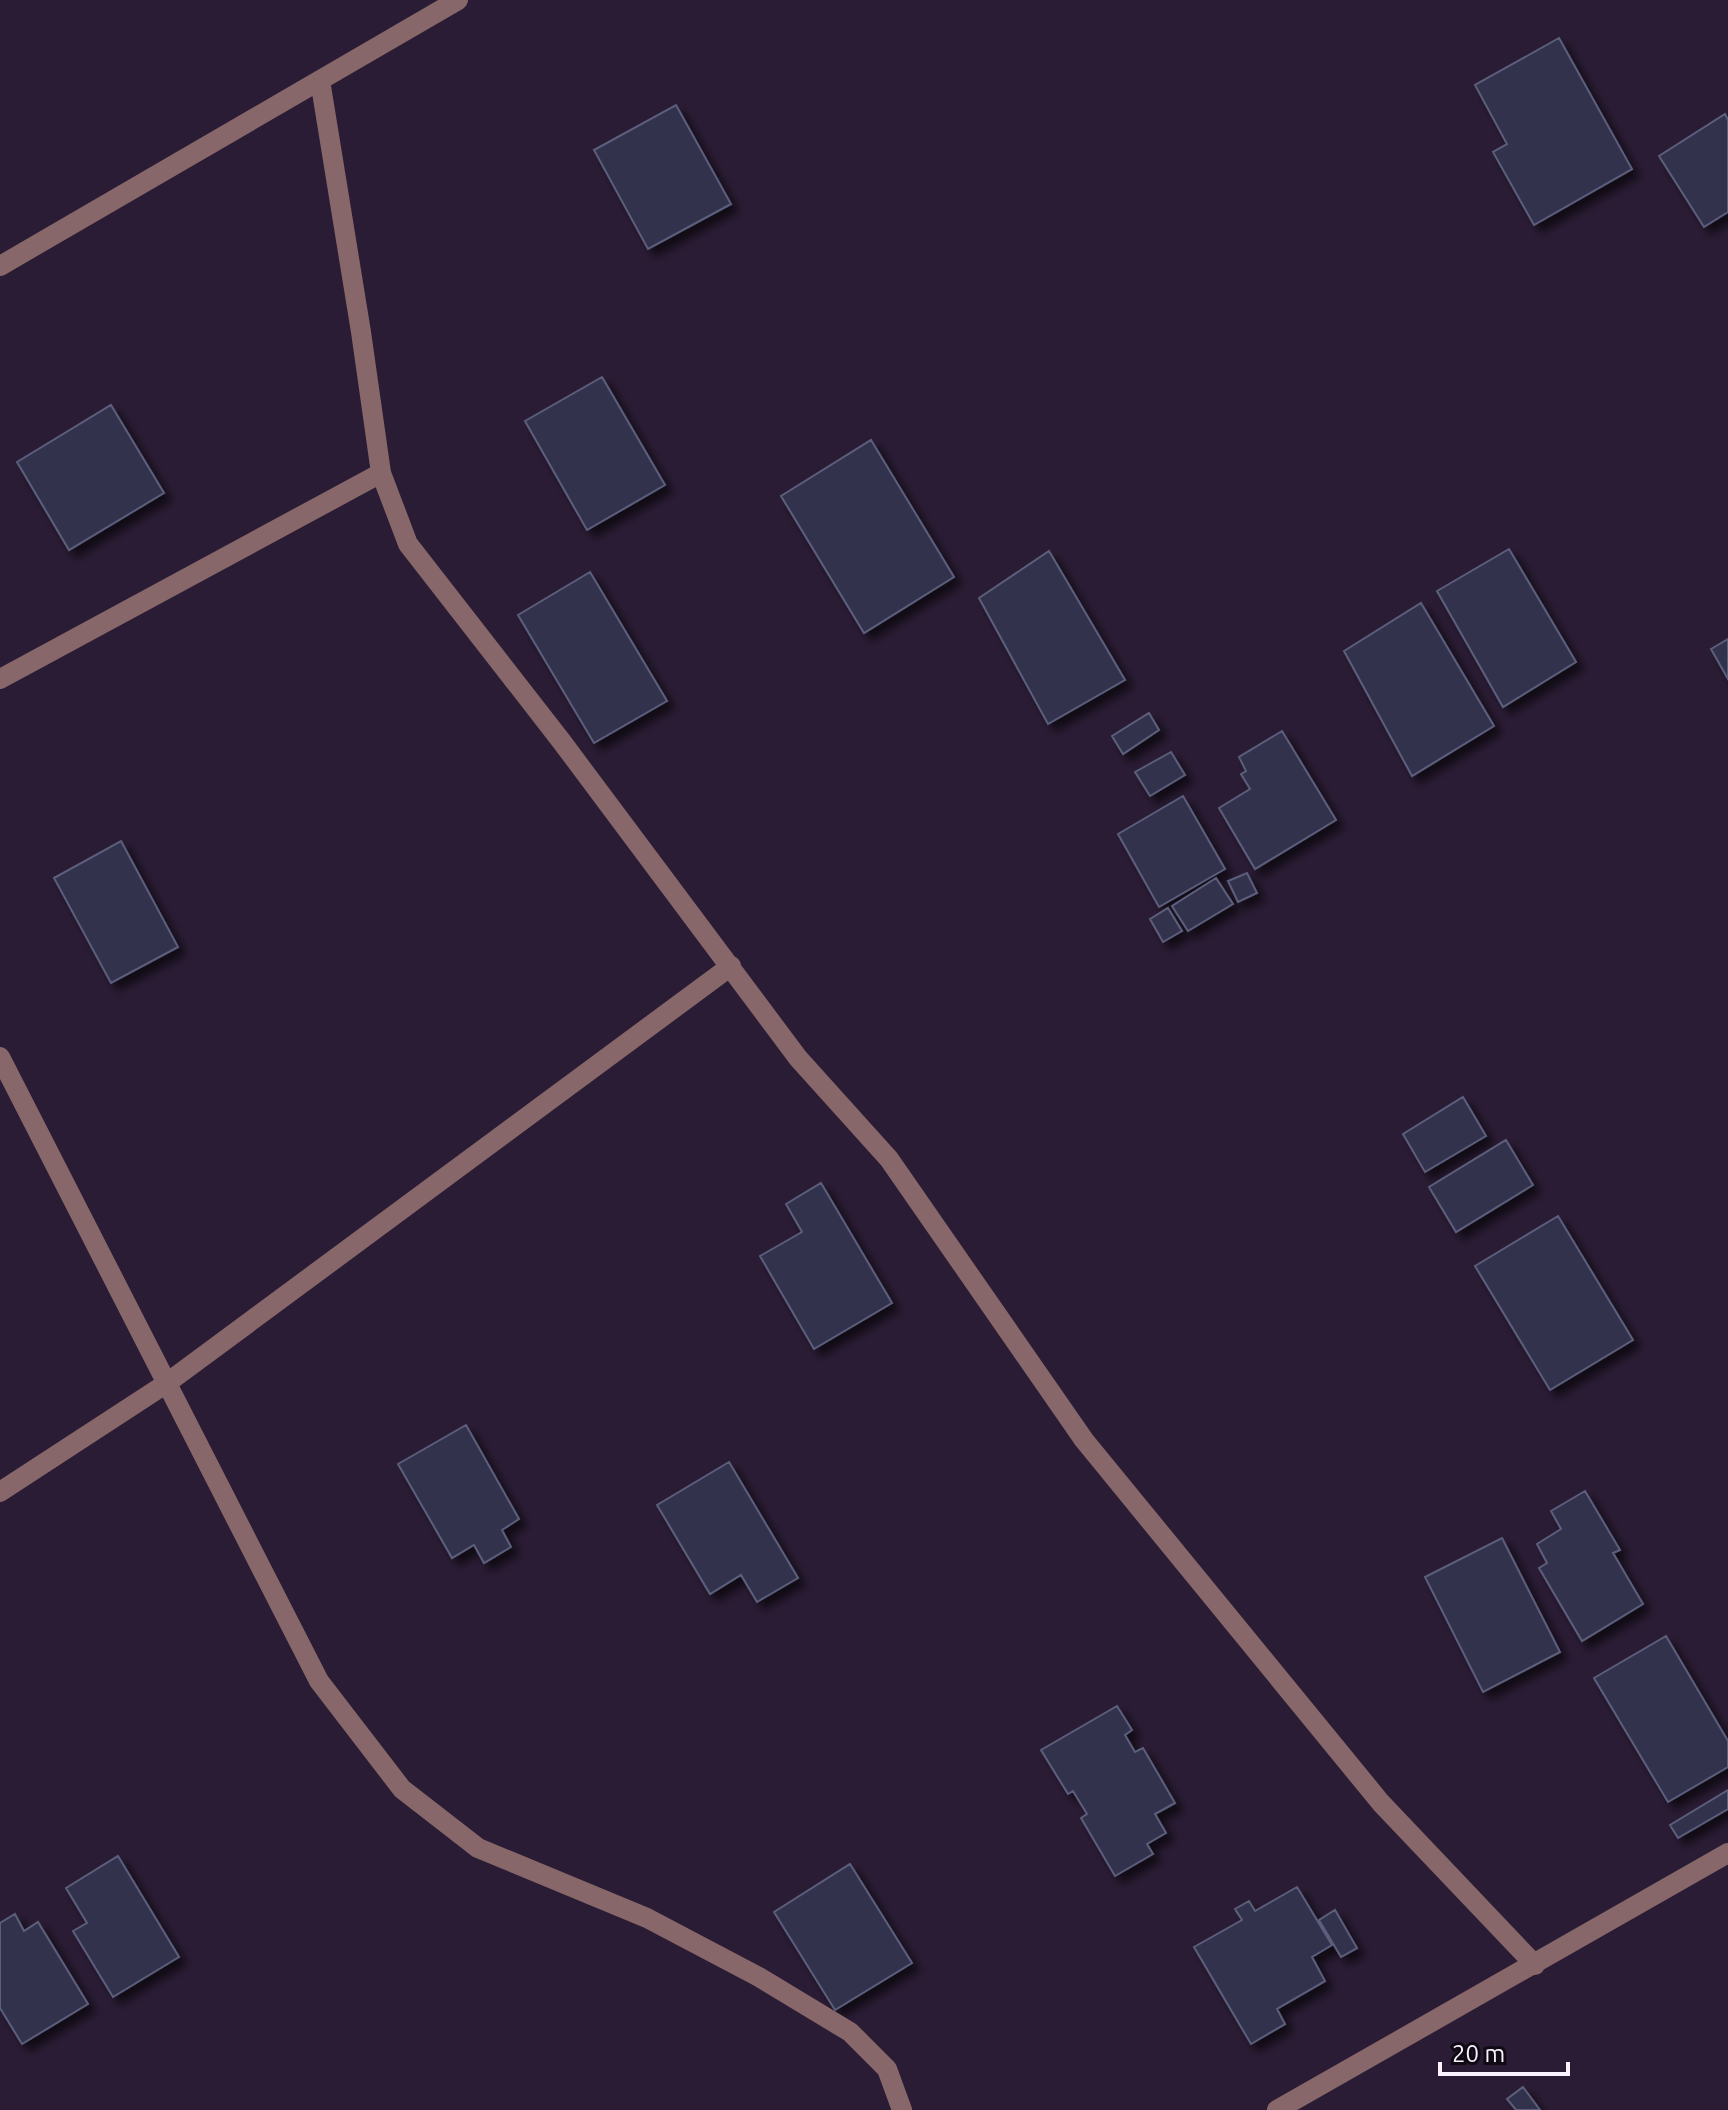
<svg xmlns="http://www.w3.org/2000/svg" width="1728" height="2110" font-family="Ubuntu,sans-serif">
<defs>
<filter id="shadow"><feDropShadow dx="7" dy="7" stdDeviation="4" flood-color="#0009"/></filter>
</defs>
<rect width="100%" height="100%" fill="#2a1c34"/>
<path fill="#32334e" stroke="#5c5e7b" stroke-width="2" filter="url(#shadow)" d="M1559 38 1632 169 1534 225 1493 152 1507 144 1475 85Z
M676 105 731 204 648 249 594 150Z
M1725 114 1728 120V212L1704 227 1659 156Z
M602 377 665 485 587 530 525 421Z
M111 405 164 493 69 550 17 462Z
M871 440 954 577 864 633 781 496Z
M1509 549 1576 662 1503 707 1437 591Z
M1049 551 1125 680 1048 724 979 598Z
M590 572 667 701 594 743 518 615Z
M1421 603 1494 726 1412 776 1344 651Z
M1728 639V679L1711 649Z
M1149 713 1159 730 1123 754 1112 736Z
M1282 731 1336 820 1255 869 1219 808 1250 789 1241 774 1246 771 1239 757Z
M1171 752 1185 775 1150 796 1135 772Z
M1183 796 1225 869 1159 907 1118 834Z
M121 841 178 947 111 983 54 878Z
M1247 873 1257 893 1238 902 1228 881Z
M1216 878 1233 904 1188 931 1172 906Z
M1168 908 1182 931 1163 942 1150 919Z
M1463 1097 1486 1136 1425 1172 1403 1134Z
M1506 1140 1533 1185 1456 1232 1429 1187Z
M821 1183 892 1303 814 1349 760 1256 802 1232 786 1204Z
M1558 1216 1633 1340 1550 1390 1475 1266Z
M466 1425 519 1519 502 1530 511 1547 484 1563 474 1545 452 1558 398 1464Z
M729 1462 798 1578 757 1602 741 1575 710 1594 657 1505Z
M1585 1491 1620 1550 1613 1553 1643 1604 1582 1641 1539 1568 1547 1563 1537 1544 1561 1529 1551 1511Z
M1502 1538 1560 1652 1483 1692 1425 1577Z
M1666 1636 1728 1741V1767L1668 1802 1594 1678Z
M1117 1706 1132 1730 1125 1735 1135 1752 1143 1748 1175 1803 1155 1814 1166 1833 1147 1844 1153 1854 1115 1876 1081 1818 1087 1814 1073 1791 1068 1794 1041 1750Z
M1728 1790V1809L1678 1838 1670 1825Z
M118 1856 179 1957 113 1997 73 1931 87 1923 66 1888Z
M850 1864 912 1963 835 2010 774 1912Z
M1297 1887 1332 1945 1312 1957 1325 1981 1277 2009 1285 2024 1251 2044 1194 1947 1242 1920 1235 1909 1249 1901 1255 1911Z
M1335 1910 1357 1948 1341 1957 1319 1920Z
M15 1914 24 1931 38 1922 88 2004 22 2044 0 2008V1923Z
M1523 2087 1540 2110H1516L1507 2099Z"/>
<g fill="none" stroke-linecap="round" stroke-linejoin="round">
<path stroke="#876769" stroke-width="20" d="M320 80 361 332 381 473 408 544 562 742 798 1058 889 1159 1084 1440 1381 1803 1535 1965
M0 266 458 0
M0 679 381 473
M0 1057 319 1681 402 1789 478 1848 647 1918 759 1977 850 2032 887 2069 902 2110
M0 1492 167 1383 731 966
M1277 2110 1728 1853"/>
</g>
<path d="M1440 2062v12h128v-12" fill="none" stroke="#f8f1fe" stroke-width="4"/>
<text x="1452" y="2062" font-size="24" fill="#f8f1fe" stroke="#100a14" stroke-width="6" paint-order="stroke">20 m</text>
</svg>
